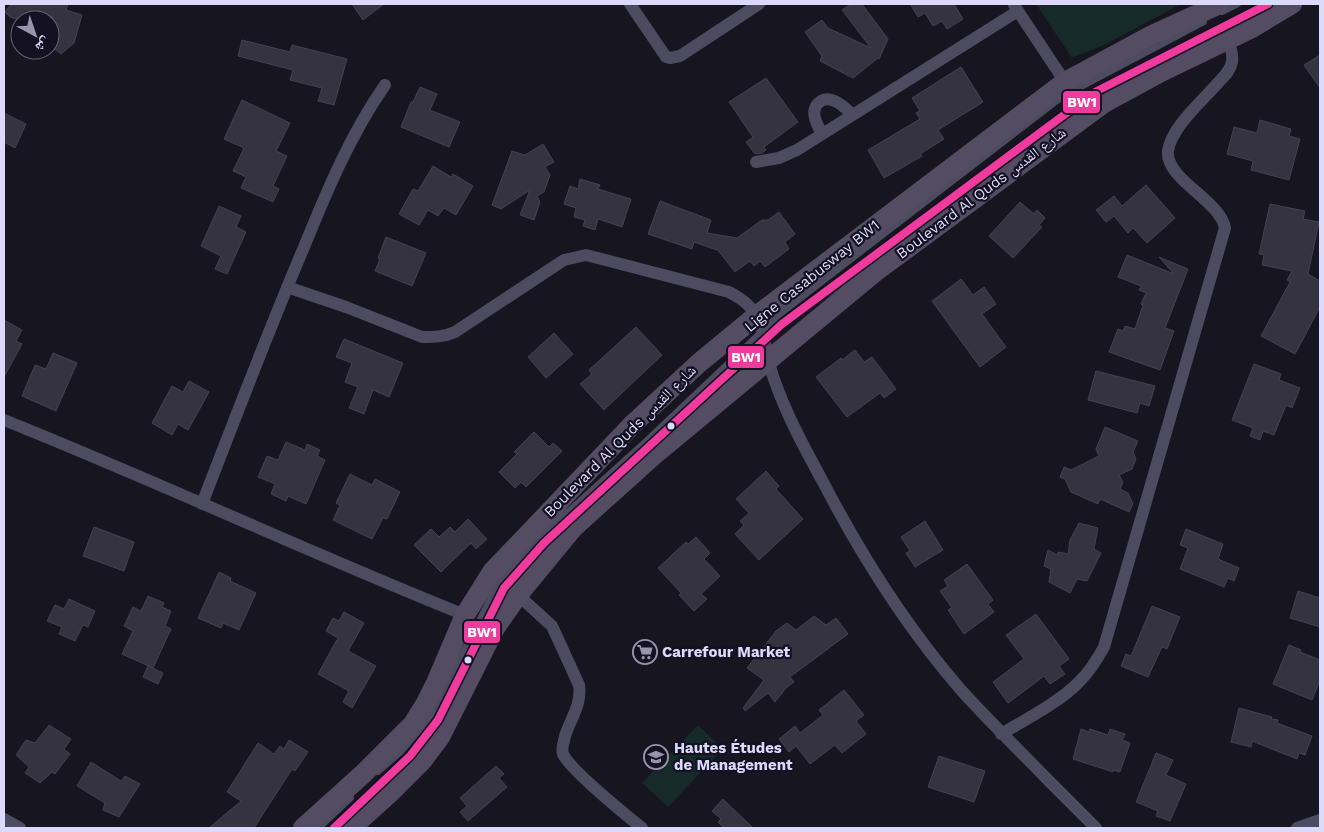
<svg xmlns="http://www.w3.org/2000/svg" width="1324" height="832" font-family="'Work Sans','Noto Naskh Arabic',sans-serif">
<rect width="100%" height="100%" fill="#17151f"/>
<path fill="#152a29" d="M1036 4H1181L1104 45 1072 58Z
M698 725 723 749 668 807 642 783Z"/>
<path fill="#363341" stroke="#444152" d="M11 4H68L66 10 82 15 74 43 61 54 50 46V20H19L10 17 5 12Z
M352 4H384L363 20Z
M851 4H862L888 39 879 59 878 58 853 78 820 61 822 56 805 32 822 20 828 28 871 48 842 10Z
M910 4H954L963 19 947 29 942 21 933 26 925 13 918 17Z
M242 40 290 52 292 45 347 59 334 105 318 101 322 88 290 80 293 70 238 56Z
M1320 55V88L1304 65Z
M961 67 983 102 938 130 944 139 920 154 922 156 884 178 868 150 920 119 916 113 920 111 912 98Z
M766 78 798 122 764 147 766 150 762 153 755 154 746 142 753 137 729 102Z
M420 87 437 94 430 110 460 122 449 147 401 127 411 102H413Z
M242 100 290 123 276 151 287 156 273 186 279 189 273 202 241 188 246 177 233 171 244 148 224 139Z
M4 113 26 124 15 148 4 142Z
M1260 120 1291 129 1289 136 1300 139 1289 180 1251 170 1253 161 1227 154 1234 127 1257 133Z
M543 144 554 162 545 167 550 175 544 192 537 196 540 202 534 220 520 215 530 190 501 209 492 205 512 151 525 155Z
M433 166 451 177 453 174 473 186 456 215 444 208 438 216 428 210 419 225 399 214 413 189 418 191Z
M580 179 600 185 598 189 631 199 622 227 598 219 595 230 583 226 585 220 574 217 576 208 564 204 570 186 578 189Z
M1146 185 1175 218 1147 243 1133 228 1128 233 1114 216 1106 222 1096 210 1114 196 1122 206Z
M660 201 711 220 707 233 737 238 762 220H768L779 212 795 234 785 242 789 249 765 267 760 261 754 266 750 261 735 272 717 249V250L694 242 692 249 648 234Z
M1020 202 1034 214 1037 210 1045 218 1039 225 1042 227 1013 258 989 236Z
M1270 204 1305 211 1303 219 1319 222 1308 274 1320 281V307L1295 354 1261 336 1290 282 1287 280 1292 271 1262 265 1264 255 1259 254Z
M219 206 241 216 236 227 246 232 227 274 215 269 221 256 201 246Z
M386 237 426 253 412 286 375 271 380 259 378 258Z
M1127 255 1174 274 1159 257 1188 269 1165 328 1174 331 1160 370 1109 352 1118 329 1123 331 1125 326 1135 329 1143 305 1141 304 1146 293 1139 290 1141 286 1118 277Z
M961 279 973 295 984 287 996 304 982 314 1006 347 980 367 932 301Z
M4 320 22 330 16 341 22 344 4 377Z
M636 327 662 355 604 410 580 384 592 374 589 370Z
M554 333 573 354 546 378 528 357Z
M344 339 403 363 389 397 373 390 364 414 349 408 358 387 345 382 352 363 336 357Z
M855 350 864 362 872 357 896 389 884 398 880 393 847 417 816 377 841 358 842 360Z
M53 353 77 363 56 411 22 396 35 365 46 369Z
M1254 364 1281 374 1279 380 1300 388 1292 408 1286 405 1274 435 1263 431 1260 440 1250 436 1253 428 1232 420Z
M1096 371 1155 386 1149 406 1140 403 1137 413 1088 400Z
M189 381 209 392 188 430 178 424 172 435 152 423 172 386 183 392Z
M1105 427 1138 441 1133 452 1136 459 1132 469 1119 475 1123 482 1120 489 1128 493 1133 504 1129 512 1100 499 1098 504 1071 492 1065 479 1060 477 1064 467 1071 470 1099 456 1096 449Z
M534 432 549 447 553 443 562 451 526 487 521 482 515 488 499 472 517 454 514 452Z
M286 442 305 450 307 444 320 450 317 456 325 460 306 504 288 496 286 501 271 494 275 484 258 477 267 456 278 460Z
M766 471 779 486 776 489 803 519 759 560 735 534 744 525 740 521 749 513 736 499Z
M350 474 372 485 375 479 400 492 387 519 383 518 372 539 333 520 340 505 336 503Z
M468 519 487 539 476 549 471 543 441 572 414 545 431 529 439 537 450 527 455 532Z
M925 521 943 550 915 567 906 553 910 551 901 537Z
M1079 523 1098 528 1094 549 1101 553 1087 581 1077 579 1070 593 1049 582 1051 569 1044 566 1048 550 1057 555 1058 552 1068 554 1070 540Z
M94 527 134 542 124 571 83 556Z
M1186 529 1223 544 1218 559 1239 568 1234 581 1228 578 1224 587 1180 569 1188 548 1180 545Z
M696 537 710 553 704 559 720 576 701 594 707 599 694 611 679 595 681 593 658 568 686 542 688 544Z
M967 564 993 600 988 604 994 612 964 634 948 610 952 608 940 591 948 586 944 580Z
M219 572 231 578 230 581 256 593 239 630 223 623 221 628 198 618Z
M1298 591 1320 598V627L1290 618Z
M148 596 164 603 162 607 171 611 165 626 171 629 153 668 122 654 133 631 124 626 133 607 141 611Z
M69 599 95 611 88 627 83 625 75 641 59 634 62 627 47 621 55 605 64 609Z
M1152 606 1180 617 1167 649 1162 647 1148 677 1121 666 1126 654 1131 656Z
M344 612 364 623 348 651 376 666 352 708 343 702 349 691 318 674 338 638 326 631 333 618 339 621Z
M1036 614 1069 659 1059 666 1065 674 1050 684 1044 676 1008 703 993 682 1024 659 1006 635Z
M814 616 826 625 836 618 848 634 790 677 794 682 786 688 775 702 768 693 745 711 743 708 764 680 747 668 776 631 787 623 796 630Z
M1289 645 1301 650 1300 652 1320 660V680L1312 700 1273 684Z
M148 666 163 673 158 684 143 677Z
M844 690 864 715 856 721 866 734 842 753 835 745 810 764 796 746 789 752 779 739 795 726 800 733 823 715 819 710Z
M1239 708 1272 717 1271 719 1278 720 1277 723 1312 736 1305 755 1299 753 1297 759 1252 741 1251 747 1231 742Z
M49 725 71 739 64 749 70 754 55 774 52 772 40 783 25 773 29 767 16 755 26 740 35 743Z
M1081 729 1089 732 1090 729 1108 735 1110 729 1125 734 1122 740 1130 743 1120 772 1113 770V772L1073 759Z
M289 740 308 752 295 771 292 769 254 828H209L241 801 227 792 258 743 274 754 280 746 284 749Z
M1156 753 1173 760 1166 775 1186 784 1170 821 1156 816 1158 811 1136 802Z
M939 756 985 771 974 802 928 787Z
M91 762 121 781 125 776 140 784 119 817 103 810 105 803 77 786Z
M496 766 504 774 499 778 507 787 468 821 460 812 467 806 460 798Z
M723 799 753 828H724L718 822 721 819 712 811Z"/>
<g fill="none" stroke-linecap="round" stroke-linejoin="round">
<path stroke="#4d4b5f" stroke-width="6" d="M1222 12 1238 4
M625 468 782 324 1095 92 1268 4
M451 692 504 588 544 543 565 524
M378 772 401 752 429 719 497 585 533 543 646 441 779 315 1062 97 1204 22
M319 828 351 798
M334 828 410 756 440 715"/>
<path stroke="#4d4b5f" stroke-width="12" d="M630 4 666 57 670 58 680 56 759 4
M1014 5 1065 82
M822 134C817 125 808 109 821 101 824 99 828 99 832 100 840 102 846 109 852 114
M756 162 779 158 797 150 1018 11
M287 287 346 307 422 337C434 337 444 337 455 332L564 260 586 255 729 292C738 297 747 302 753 311 766 332 766 357 774 379 786 414 805 449 823 482 860 553 908 629 961 690 989 721 1019 750 1048 780 1064 796 1080 812 1096 828
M4 420C159 482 310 553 465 615
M202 504C235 418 268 332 304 247 327 191 350 135 385 85
M518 595 552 626 579 685C582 704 571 718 565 736 564 742 561 748 563 754 570 770 626 815 642 828
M1001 734C1025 720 1061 701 1079 682 1090 671 1097 660 1104 647L1225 228C1220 200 1165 179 1168 151 1171 128 1202 101 1217 84 1223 77 1230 72 1232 62 1233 54 1231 47 1227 40
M4 819 20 828
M1297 828 1320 820"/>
<path stroke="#534c63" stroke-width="20" d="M303 828 363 774 413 724 426 703 436 683 465 615 492 572 634 423 699 363 756 316 1065 82 1152 35 1220 4
M351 828 391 792 422 761 440 737 495 628 518 595 574 527 654 455 875 272 1104 103 1161 72 1252 28 1292 4"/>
<defs>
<path id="bus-1" d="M334 828 410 756 438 720 504 588 544 543 782 324 1095 92 1268 4"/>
</defs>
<use href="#bus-1" stroke="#141123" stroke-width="11"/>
<use href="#bus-1" stroke="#f13a9d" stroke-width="8"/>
</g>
<defs>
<symbol id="supermarket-ring" viewBox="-11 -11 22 22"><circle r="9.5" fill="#141123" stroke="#9794ad" stroke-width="1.5"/><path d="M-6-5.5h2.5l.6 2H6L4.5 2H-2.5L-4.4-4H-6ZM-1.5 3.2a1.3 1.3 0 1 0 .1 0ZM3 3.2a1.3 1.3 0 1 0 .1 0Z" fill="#9794ad"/></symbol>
<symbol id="university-ring" viewBox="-11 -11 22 22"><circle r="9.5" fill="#141123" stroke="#9794ad" stroke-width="1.5"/><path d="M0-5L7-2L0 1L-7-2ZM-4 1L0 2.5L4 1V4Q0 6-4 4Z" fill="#9794ad"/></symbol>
</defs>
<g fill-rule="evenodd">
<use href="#supermarket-ring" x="631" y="638" width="28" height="28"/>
<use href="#university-ring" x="642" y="743" width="28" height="28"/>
</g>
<g fill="#dcd9fa" stroke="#141123" stroke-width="2">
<circle cx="671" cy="426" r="4.5"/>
<circle cx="468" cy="660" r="4.5"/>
</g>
<g text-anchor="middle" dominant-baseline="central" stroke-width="4.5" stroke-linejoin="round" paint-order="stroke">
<g font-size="15" fill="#dcd9fa" stroke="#141123">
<text transform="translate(981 193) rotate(-37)">Boulevard Al Quds شارع القدس</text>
<text transform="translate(812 276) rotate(-39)">Ligne Casabusway BW1</text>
<text transform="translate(620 441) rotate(-45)">Boulevard Al Quds شارع القدس</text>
</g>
<g font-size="15" font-weight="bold" fill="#dcd9fa" stroke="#141123" text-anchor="start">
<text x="662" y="652">Carrefour Market</text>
<text x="674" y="748">Hautes Études<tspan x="674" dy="17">de Management</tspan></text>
</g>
</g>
<g stroke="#141123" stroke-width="2">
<rect x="1062" y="90" width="39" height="24" rx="5" fill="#f13a9d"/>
<rect x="727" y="345" width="38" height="24" rx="5" fill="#f13a9d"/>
<rect x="463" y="620" width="38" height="24" rx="5" fill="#f13a9d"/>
</g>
<g font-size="14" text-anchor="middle" font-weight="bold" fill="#fff">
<text x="1082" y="107">BW1</text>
<text x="746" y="362">BW1</text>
<text x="482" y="637">BW1</text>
</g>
<rect width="1324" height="832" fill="none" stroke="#dcd9fa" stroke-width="10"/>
<g transform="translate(35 35) rotate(140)"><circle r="24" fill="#141123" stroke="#646179"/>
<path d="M0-4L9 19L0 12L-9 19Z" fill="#9794ad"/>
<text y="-8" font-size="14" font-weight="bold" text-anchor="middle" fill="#dcd9fa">ش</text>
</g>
</svg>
